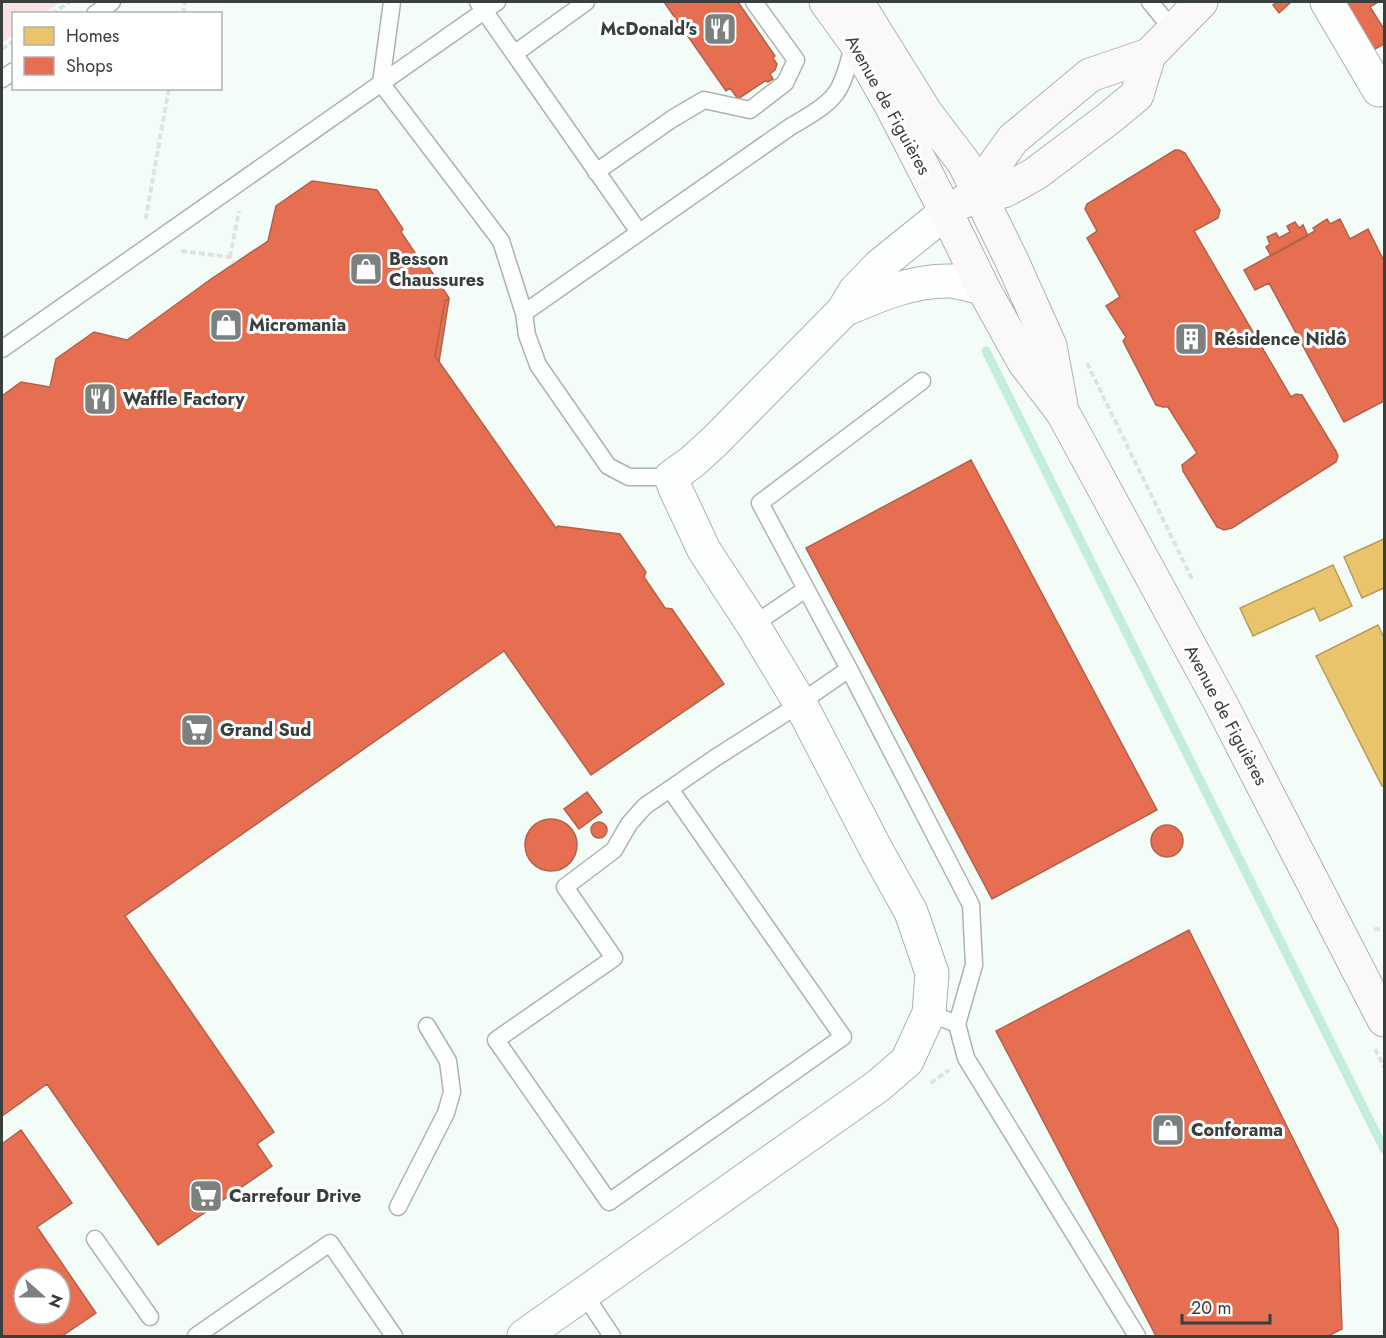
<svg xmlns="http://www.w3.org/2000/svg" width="1386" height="1338" font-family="Jost,sans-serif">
<rect width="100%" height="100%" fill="#f4fcf8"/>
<path fill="#f7e2e4" d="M6 2H61L44 13 14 14 13 35 2 43V5Z"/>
<path fill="#e9c46a" stroke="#b49c5c" stroke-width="1.5" d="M1384 539V588L1362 598 1344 557Z
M1333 565 1352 606 1320 621 1314 608 1253 636 1240 608Z
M1378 625 1384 638V785L1382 786 1316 656Z"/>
<path fill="#e76f51" stroke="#b2614b" stroke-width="1.5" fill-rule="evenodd" d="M664 2H738L775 56 773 58 777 64 775 70 770 74 773 79 768 82 765 81 738 99 730 88 726 91Z
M1277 2H1291L1279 13 1273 5Z
M1341 2H1378L1370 7 1384 29V44L1373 50Z
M1175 150H1179L1185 153 1220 210 1218 218 1194 231 1291 397 1296 394 1302 395 1336 451 1338 456 1336 462 1232 528 1224 530 1217 527 1183 471 1182 465 1197 453 1168 407H1163L1156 405 1123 341 1126 337 1106 306 1120 297 1087 238 1097 231 1085 209 1087 204Z
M312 181 377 190 403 229 401 232 422 263H426L449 298V299L445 301 435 356 556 528 558 526 620 534 646 572 644 577 665 608 672 609 724 684 591 775 504 651 125 916 274 1132 257 1144 272 1166 158 1245 47 1084 2 1116V396L21 382 50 387 56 359 94 332 127 340 211 279 268 241 276 206Z
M1327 219 1330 224 1340 219 1350 239 1368 229 1384 261V401L1344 422 1269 283 1255 290 1244 270 1315 231 1313 228Z
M1295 222 1299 228 1303 225 1308 236 1271 256 1266 247 1270 244 1267 237 1276 233 1279 238 1290 232 1287 226Z
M449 299 439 362 435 356 445 301Z
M971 460 1157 810 992 899 806 548Z
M587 792 602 812 579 829 564 809Z
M525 845a26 26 0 1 1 52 0a26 26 0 1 1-52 0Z
M591 830a8 8 0 1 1 16 0a8 8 0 1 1-16 0Z
M1151 841a16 16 0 1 1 32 0a16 16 0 1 1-32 0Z
M1189 930 1338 1229 1342 1329 1328 1336H1156L996 1031Z
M21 1130 72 1203 37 1227 96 1313 62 1336H2V1144ZM24 1278H60V1314H24Z"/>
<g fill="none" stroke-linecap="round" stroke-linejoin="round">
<path stroke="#c4eddc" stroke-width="9" d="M986 351 1384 1149"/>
<defs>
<path id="lane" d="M392 2 381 83 501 241 524 313
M478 2 639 232
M1150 2 1173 30
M95 14 112 2
M514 54 586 2
M2 79 14 71
M596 172 672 119 704 100 750 110 785 83 796 60 754 2
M2 349 497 2
M922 381 760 503 849 669 971 905 974 965 957 1024
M671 477H629L608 466 538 365 527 335 524 313 790 127C805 118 826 107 836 93 845 81 850 57 854 43
M753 625 806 589
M670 789 843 1037 609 1202 496 1040 614 958 565 887 614 850 629 824 645 806Z
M670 789 715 758 781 716 849 669
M929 1013 957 1024 966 1058 1137 1336
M398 1207 446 1113 452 1092 448 1061 427 1026
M95 1239 150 1317
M584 1294 612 1336
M196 1336 330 1243 394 1336"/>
<path id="street" d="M1327 2 1379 90 1384 87
M844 310C879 295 913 280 951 281 961 282 973 286 983 288
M524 1336 878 1086 907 1061 929 1013 932 973 911 912 877 851 800 703 753 625 704 550 675 488 671 477 692 462 714 442 843 311 855 291 879 266 946 212"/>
<path id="secondary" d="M826 2 855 42 891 105 946 212 983 288 1024 362 1063 413 1220 702 1384 1020
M857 2 926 113 964 163 1012 261 1050 346 1061 405
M978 193 992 168 1013 139 1090 75 1149 55 1201 2
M965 201 978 193 1004 191 1035 174 1108 119 1137 95 1149 55"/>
</defs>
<use href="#lane" stroke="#adb3b0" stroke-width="19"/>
<use href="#street" stroke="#adb3b0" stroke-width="35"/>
<use href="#secondary" stroke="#adb3b0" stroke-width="35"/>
<path stroke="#e0e2e2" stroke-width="4" stroke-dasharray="6 3" stroke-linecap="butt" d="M52 14 69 2
M183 14 185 2
M2 49 14 41
M147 219 146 217 169 88
M181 251 230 257 234 263
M230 257 239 211
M1087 363 1193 581
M1374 929 1384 930
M1375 1049 1384 1067
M931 1083 949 1070"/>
<use href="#lane" stroke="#fdfffe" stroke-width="16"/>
<use href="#street" stroke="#fdfffe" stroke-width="33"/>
<use href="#secondary" stroke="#faf9f8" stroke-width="33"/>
</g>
<defs>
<symbol id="restaurant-square" viewBox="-11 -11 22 22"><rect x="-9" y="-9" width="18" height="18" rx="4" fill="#7a817e" stroke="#fff"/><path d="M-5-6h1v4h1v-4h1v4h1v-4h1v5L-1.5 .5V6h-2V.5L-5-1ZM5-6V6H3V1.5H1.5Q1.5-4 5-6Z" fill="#fff"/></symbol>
<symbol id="shop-square" viewBox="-11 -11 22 22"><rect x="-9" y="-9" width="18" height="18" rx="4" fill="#7a817e" stroke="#fff"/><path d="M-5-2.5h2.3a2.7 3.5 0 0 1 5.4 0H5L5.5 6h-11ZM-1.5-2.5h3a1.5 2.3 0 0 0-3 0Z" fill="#fff"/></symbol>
<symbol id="building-square" viewBox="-11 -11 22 22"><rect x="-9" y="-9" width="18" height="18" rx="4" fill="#7a817e" stroke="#fff"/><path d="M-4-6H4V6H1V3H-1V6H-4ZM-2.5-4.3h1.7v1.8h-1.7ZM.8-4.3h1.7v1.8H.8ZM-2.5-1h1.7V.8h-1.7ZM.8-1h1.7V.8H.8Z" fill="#fff"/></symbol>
<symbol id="supermarket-square" viewBox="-11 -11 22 22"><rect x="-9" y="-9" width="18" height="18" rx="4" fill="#7a817e" stroke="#fff"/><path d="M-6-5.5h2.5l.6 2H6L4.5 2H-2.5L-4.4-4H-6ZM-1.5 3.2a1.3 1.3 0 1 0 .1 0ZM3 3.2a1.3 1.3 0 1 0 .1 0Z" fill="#fff"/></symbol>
</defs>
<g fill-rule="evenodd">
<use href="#restaurant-square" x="701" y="10" width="38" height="38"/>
<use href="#shop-square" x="347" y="250" width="38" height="38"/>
<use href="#shop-square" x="207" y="306" width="38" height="38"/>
<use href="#building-square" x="1172" y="320" width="38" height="38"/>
<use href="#restaurant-square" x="81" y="380" width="38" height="38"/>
<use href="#supermarket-square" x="178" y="711" width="38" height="38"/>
<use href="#shop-square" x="1149" y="1111" width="38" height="38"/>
<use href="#supermarket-square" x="187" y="1177" width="38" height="38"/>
</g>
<g text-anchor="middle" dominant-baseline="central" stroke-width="6" stroke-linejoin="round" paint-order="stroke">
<g font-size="18" font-weight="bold" fill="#383f3c" stroke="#fff" text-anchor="start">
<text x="697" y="29" text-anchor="end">McDonald's</text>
<text x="389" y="259">Besson<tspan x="389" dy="21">Chaussures</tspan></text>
<text x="249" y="325">Micromania</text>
<text x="1214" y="339">Résidence Nidô</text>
<text x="123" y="399">Waffle Factory</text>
<text x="220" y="730">Grand Sud</text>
<text x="1191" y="1130">Conforama</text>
<text x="229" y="1196">Carrefour Drive</text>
</g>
<g font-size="18" fill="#383f3c" stroke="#fff">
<text transform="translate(888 105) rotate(61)">Avenue de Figuières</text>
<text transform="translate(1226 715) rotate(62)">Avenue de Figuières</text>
</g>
</g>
<rect width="1386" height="1338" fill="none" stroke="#383f3c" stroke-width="6"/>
<rect x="12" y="12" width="210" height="78" fill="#ffffff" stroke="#afb2b1" stroke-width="1.5"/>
<rect x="24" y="27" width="30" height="18" fill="#e9c46a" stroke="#afb2b1" stroke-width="1.5"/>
<text x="66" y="42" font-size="18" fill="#383f3c">Homes</text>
<rect x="24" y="57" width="30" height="18" fill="#e76f51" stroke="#afb2b1" stroke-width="1.5"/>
<text x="66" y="72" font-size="18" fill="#383f3c">Shops</text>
<g transform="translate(42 1296) rotate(111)"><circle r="28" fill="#ffffff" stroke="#afb2b1" stroke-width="1.5"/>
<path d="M0-4.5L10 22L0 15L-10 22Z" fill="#7a817e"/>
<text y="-9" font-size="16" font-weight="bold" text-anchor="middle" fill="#383f3c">N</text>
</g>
<path d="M1182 1314v9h88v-9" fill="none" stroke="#383f3c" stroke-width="3"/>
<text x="1191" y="1314" font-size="18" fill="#383f3c" stroke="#ffffff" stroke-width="4.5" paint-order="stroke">20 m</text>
</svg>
